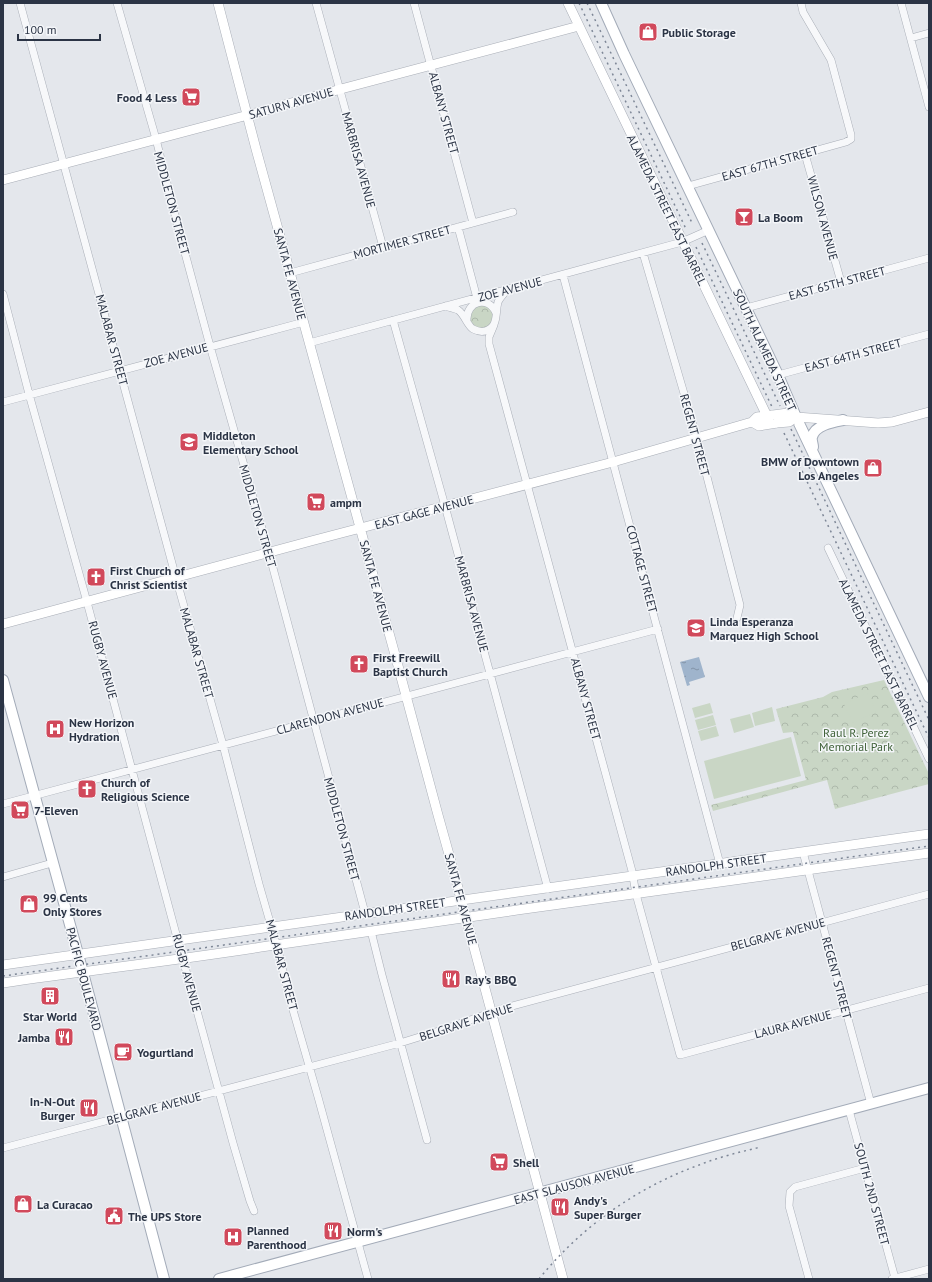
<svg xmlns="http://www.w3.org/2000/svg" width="932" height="1282" font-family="'PT Sans',sans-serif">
<defs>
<pattern id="forest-crowns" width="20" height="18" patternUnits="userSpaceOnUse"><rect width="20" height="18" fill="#c9d6c5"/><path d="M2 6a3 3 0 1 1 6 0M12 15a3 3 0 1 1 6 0" fill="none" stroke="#adb8ab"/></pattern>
<pattern id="water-ripples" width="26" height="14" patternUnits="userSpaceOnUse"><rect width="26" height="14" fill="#9fb4cc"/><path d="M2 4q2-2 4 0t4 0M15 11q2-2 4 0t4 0" fill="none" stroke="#8293a7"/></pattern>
</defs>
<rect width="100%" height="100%" fill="#e4e7ec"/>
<path fill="url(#forest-crowns)" d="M469 317a12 12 0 1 1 24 0a12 12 0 1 1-24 0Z
M884 680 929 774V784L835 809 827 780 713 811 711 805 806 780 793 732 783 733 776 709 823 697 832 692Z"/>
<path fill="#c9d6c5" d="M867 693 876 712 853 723 844 704Z
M710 703 713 713 695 718 692 708Z
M772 707 775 721 755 726 752 713Z
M750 714 754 727 734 733 730 719Z
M713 715 716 725 698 730 695 720Z
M716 726 719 736 701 741 698 731Z
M791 737 801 776 714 799 704 761Z"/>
<path fill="url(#water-ripples)" d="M699 657 705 677 689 682 690 685 687 686 680 662Z"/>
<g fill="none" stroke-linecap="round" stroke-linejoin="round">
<defs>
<path id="street" d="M20 3 176 578 223 745 259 884 278 950 287 989 318 1097 368 1279
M117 3 156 139 178 227 210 346 269 553 365 913
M316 3 383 247
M414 3 473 223
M901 3 929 107
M911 38 929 33
M805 154 841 282
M688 186 846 142 851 139V135L831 60 803 12 801 3
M458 227 478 302
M643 253 697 438 740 605 737 618
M290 273 513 212
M563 275 720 864
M3 294 29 394 87 602 176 934 233 1143 250 1201 254 1211
M446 306C450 308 454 308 458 310 465 315 467 325 473 329 477 331 481 332 485 331 499 327 495 313 498 302 500 297 504 294 507 290
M746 308 929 258
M393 320 445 506 548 889
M467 320C466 301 489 295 496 313
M494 325 489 337V344L632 871 636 894 680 1055 929 988
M309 343 682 242 709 230
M778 375 929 334
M3 402 304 322
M828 548 929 759
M3 804 658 629
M803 852 871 1104
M3 877 52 863
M371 931 382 975 427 1140
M849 1110 895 1278
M3 1148 400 1043 445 1029 501 1009 929 894
M809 1279 789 1206 790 1192 795 1187 865 1168
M892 1279 929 1269"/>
<path id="secondary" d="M218 3 256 149 397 662 438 815 450 858 563 1279
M568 3 767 416
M3 180 248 115 341 89 579 26
M791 414 796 417 878 423 892 422 929 412
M752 422 759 426 777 423
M3 624 311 541 613 462 752 422 757 417 773 415
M3 965 929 834
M3 983C91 970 180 960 268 946 488 913 709 884 929 853"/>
<path id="primary" d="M601 3 624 54 778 375 796 417 929 697
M813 447C813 444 811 440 812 437 815 425 833 422 843 420
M3 680 78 954 164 1279
M219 1279 929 1088"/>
</defs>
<use href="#street" stroke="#a9aeb7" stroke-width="8"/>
<use href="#secondary" stroke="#a9aeb7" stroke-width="10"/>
<use href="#primary" stroke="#a3abb8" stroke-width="12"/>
<use href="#street" stroke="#f7f8fa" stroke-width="7"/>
<use href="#secondary" stroke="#fff" stroke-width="9"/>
<use href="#primary" stroke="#fff" stroke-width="10"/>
<path stroke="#7d8696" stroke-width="1.5" stroke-dasharray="2 4" stroke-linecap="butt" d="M579 3 686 229
M587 3 693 225
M702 243 780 406
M696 247 773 409
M791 429 929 720
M784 433 929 738
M3 976 929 846
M539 1279C581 1227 636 1188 699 1165 719 1157 740 1152 761 1147"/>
<defs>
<path id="secondary-bridge" d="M773 415 788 413
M777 423 789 422 792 420"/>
</defs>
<use href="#secondary-bridge" stroke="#a9aeb7" stroke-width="10" stroke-linecap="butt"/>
<use href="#secondary-bridge" stroke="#fff" stroke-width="9"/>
</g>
<defs>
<symbol id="shop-square" viewBox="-11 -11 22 22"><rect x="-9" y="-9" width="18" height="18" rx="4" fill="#d1495b" stroke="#f4f6f9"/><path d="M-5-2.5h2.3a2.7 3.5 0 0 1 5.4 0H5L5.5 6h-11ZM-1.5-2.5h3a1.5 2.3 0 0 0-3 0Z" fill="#fff"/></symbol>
<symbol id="supermarket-square" viewBox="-11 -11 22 22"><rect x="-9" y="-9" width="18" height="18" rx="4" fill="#d1495b" stroke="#f4f6f9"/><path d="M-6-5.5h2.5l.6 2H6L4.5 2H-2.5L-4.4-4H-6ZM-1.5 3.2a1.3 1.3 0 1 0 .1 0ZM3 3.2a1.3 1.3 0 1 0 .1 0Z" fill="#fff"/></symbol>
<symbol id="bar-square" viewBox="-11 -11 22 22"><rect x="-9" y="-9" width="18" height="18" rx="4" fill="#d1495b" stroke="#f4f6f9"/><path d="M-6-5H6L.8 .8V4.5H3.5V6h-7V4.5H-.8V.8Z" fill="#fff"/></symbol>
<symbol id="school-square" viewBox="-11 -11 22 22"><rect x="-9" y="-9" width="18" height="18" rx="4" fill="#d1495b" stroke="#f4f6f9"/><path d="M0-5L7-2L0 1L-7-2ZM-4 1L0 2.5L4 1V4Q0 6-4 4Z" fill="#fff"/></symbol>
<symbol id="church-square" viewBox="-11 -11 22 22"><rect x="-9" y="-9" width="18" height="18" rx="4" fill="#d1495b" stroke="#f4f6f9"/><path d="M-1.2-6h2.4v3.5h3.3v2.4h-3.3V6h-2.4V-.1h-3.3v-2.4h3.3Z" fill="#fff"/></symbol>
<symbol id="hospital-square" viewBox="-11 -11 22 22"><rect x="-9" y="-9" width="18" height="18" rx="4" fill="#d1495b" stroke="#f4f6f9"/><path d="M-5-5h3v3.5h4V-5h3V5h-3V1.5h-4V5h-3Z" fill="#fff"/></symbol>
<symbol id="restaurant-square" viewBox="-11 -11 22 22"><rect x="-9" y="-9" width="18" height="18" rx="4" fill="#d1495b" stroke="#f4f6f9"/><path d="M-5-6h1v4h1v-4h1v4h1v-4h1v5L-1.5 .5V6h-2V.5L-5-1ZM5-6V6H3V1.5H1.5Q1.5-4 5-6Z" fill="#fff"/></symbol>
<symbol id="building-square" viewBox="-11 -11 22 22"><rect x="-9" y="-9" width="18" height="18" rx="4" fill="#d1495b" stroke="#f4f6f9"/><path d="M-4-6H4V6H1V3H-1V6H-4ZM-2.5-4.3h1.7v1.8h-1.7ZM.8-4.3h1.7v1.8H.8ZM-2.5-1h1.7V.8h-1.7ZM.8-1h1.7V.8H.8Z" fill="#fff"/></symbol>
<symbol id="cafe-square" viewBox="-11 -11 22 22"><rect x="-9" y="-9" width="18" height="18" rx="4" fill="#d1495b" stroke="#f4f6f9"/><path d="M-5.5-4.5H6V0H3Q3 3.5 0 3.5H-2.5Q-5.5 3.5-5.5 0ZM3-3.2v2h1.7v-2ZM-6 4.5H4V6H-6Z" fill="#fff"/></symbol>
<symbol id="civic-square" viewBox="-11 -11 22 22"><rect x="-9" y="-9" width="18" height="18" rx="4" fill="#d1495b" stroke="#f4f6f9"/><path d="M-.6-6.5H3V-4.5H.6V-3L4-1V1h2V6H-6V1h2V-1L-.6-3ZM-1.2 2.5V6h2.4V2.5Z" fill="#fff"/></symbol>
</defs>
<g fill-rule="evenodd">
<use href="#shop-square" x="637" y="21" width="22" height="22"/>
<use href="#supermarket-square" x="180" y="86" width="22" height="22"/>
<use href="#bar-square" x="733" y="206" width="22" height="22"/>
<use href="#school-square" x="178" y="431" width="22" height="22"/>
<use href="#shop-square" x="862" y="457" width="22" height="22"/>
<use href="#supermarket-square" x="305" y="491" width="22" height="22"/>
<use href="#church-square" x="85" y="566" width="22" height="22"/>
<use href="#school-square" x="685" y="617" width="22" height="22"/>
<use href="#church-square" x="348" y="653" width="22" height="22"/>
<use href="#hospital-square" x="44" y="718" width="22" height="22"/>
<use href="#church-square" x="76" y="778" width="22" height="22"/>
<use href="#supermarket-square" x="9" y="799" width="22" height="22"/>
<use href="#shop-square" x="18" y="893" width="22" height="22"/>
<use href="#restaurant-square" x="440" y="968" width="22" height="22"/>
<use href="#building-square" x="39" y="985" width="22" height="22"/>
<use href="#restaurant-square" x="53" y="1026" width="22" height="22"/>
<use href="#cafe-square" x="112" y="1041" width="22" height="22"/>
<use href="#restaurant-square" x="78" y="1097" width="22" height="22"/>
<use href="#supermarket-square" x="488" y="1151" width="22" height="22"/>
<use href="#shop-square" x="12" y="1193" width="22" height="22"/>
<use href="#restaurant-square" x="549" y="1196" width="22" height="22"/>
<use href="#civic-square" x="103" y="1205" width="22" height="22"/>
<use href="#restaurant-square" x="322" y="1220" width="22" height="22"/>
<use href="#hospital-square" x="222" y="1226" width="22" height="22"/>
</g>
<g text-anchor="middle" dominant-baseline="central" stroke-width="3" stroke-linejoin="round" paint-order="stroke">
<g font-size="12" font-weight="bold" fill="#2b3445" stroke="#f4f6f9" text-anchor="start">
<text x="662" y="32">Public Storage</text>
<text x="177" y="97" text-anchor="end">Food 4 Less</text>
<text x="758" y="217">La Boom</text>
<text x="203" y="435">Middleton<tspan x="203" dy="14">Elementary School</tspan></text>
<text x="859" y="461" text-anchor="end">BMW of Downtown<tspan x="859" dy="14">Los Angeles</tspan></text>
<text x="330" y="502">ampm</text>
<text x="110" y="570">First Church of<tspan x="110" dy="14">Christ Scientist</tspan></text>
<text x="710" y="621">Linda Esperanza<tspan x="710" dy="14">Marquez High School</tspan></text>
<text x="373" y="657">First Freewill<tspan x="373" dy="14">Baptist Church</tspan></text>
<text x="69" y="722">New Horizon<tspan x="69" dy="14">Hydration</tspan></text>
<text x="101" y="782">Church of<tspan x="101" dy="14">Religious Science</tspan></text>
<text x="34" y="810">7-Eleven</text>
<text x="43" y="897">99 Cents<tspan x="43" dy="14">Only Stores</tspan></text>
<text x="465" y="979">Ray's BBQ</text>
<text x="50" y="1016" text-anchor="middle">Star World</text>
<text x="50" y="1037" text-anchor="end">Jamba</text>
<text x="137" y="1052">Yogurtland</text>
<text x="75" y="1101" text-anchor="end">In-N-Out<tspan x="75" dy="14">Burger</tspan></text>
<text x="513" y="1162">Shell</text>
<text x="574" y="1200">Andy's<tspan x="574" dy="14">Super Burger</tspan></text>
<text x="37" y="1204">La Curacao</text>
<text x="128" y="1216">The UPS Store</text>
<text x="247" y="1230">Planned<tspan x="247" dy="14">Parenthood</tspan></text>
<text x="347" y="1231">Norm's</text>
</g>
<g font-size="12" fill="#2b3445" stroke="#f4f6f9">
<text transform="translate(291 103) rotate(-16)">SATURN AVENUE</text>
<text transform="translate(444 113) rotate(75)">ALBANY STREET</text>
<text transform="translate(359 160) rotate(75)">MARBRISA AVENUE</text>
<text transform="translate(770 163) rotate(-16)">EAST 67TH STREET</text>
<text transform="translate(172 203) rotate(75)">MIDDLETON STREET</text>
<text transform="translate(667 210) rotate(64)">ALAMEDA STREET EAST BARREL</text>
<text transform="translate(823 218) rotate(75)">WILSON AVENUE</text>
<text transform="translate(402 242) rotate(-15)">MORTIMER STREET</text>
<text transform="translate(290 274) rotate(75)">SANTA FE AVENUE</text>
<text transform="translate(837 283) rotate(-15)">EAST 65TH STREET</text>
<text transform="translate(510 289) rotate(-15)">ZOE AVENUE</text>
<text transform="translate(112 340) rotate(75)">MALABAR STREET</text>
<text transform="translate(765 350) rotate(65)">SOUTH ALAMEDA STREET</text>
<text transform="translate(176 355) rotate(-15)">ZOE AVENUE</text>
<text transform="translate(853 355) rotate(-15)">EAST 64TH STREET</text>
<text transform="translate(695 435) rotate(75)">REGENT STREET</text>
<text transform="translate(424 512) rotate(-15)">EAST GAGE AVENUE</text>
<text transform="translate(258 516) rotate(74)">MIDDLETON STREET</text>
<text transform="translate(642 569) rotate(75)">COTTAGE STREET</text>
<text transform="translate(376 586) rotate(75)">SANTA FE AVENUE</text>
<text transform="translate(472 604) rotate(75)">MARBRISA AVENUE</text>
<text transform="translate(197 653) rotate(74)">MALABAR STREET</text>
<text transform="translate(879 654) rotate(64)">ALAMEDA STREET EAST BARREL</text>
<text transform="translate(103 660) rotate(75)">RUGBY AVENUE</text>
<text transform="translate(586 699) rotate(75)">ALBANY STREET</text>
<text transform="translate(330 716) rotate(-15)">CLARENDON AVENUE</text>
<text transform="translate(342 829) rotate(75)">MIDDLETON STREET</text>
<text transform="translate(716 865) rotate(-8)">RANDOLPH STREET</text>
<text transform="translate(461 899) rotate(75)">SANTA FE AVENUE</text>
<text transform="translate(395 909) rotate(-8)">RANDOLPH STREET</text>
<text transform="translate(778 934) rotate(-15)">BELGRAVE AVENUE</text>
<text transform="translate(282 965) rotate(75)">MALABAR STREET</text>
<text transform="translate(187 973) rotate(75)">RUGBY AVENUE</text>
<text transform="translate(837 978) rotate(75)">REGENT STREET</text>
<text transform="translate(84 979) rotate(75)">PACIFIC BOULEVARD</text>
<text transform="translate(466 1022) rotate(-18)">BELGRAVE AVENUE</text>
<text transform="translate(793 1024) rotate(-15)">LAURA AVENUE</text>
<text transform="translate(154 1108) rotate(-15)">BELGRAVE AVENUE</text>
<text transform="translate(574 1184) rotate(-15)">EAST SLAUSON AVENUE</text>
<text transform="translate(872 1194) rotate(75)">SOUTH 2ND STREET</text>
</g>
<g font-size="12" fill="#3f6138" stroke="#f4f6f9">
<text x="856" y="732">Raul R. Perez<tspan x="856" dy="14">Memorial Park</tspan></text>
</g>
</g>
<rect width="932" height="1282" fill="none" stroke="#2b3445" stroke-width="8"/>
<path d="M18 34v6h82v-6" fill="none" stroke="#2b3445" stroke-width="2"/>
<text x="24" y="34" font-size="12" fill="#2b3445" stroke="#f4f6f9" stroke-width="3" paint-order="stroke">100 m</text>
</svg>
